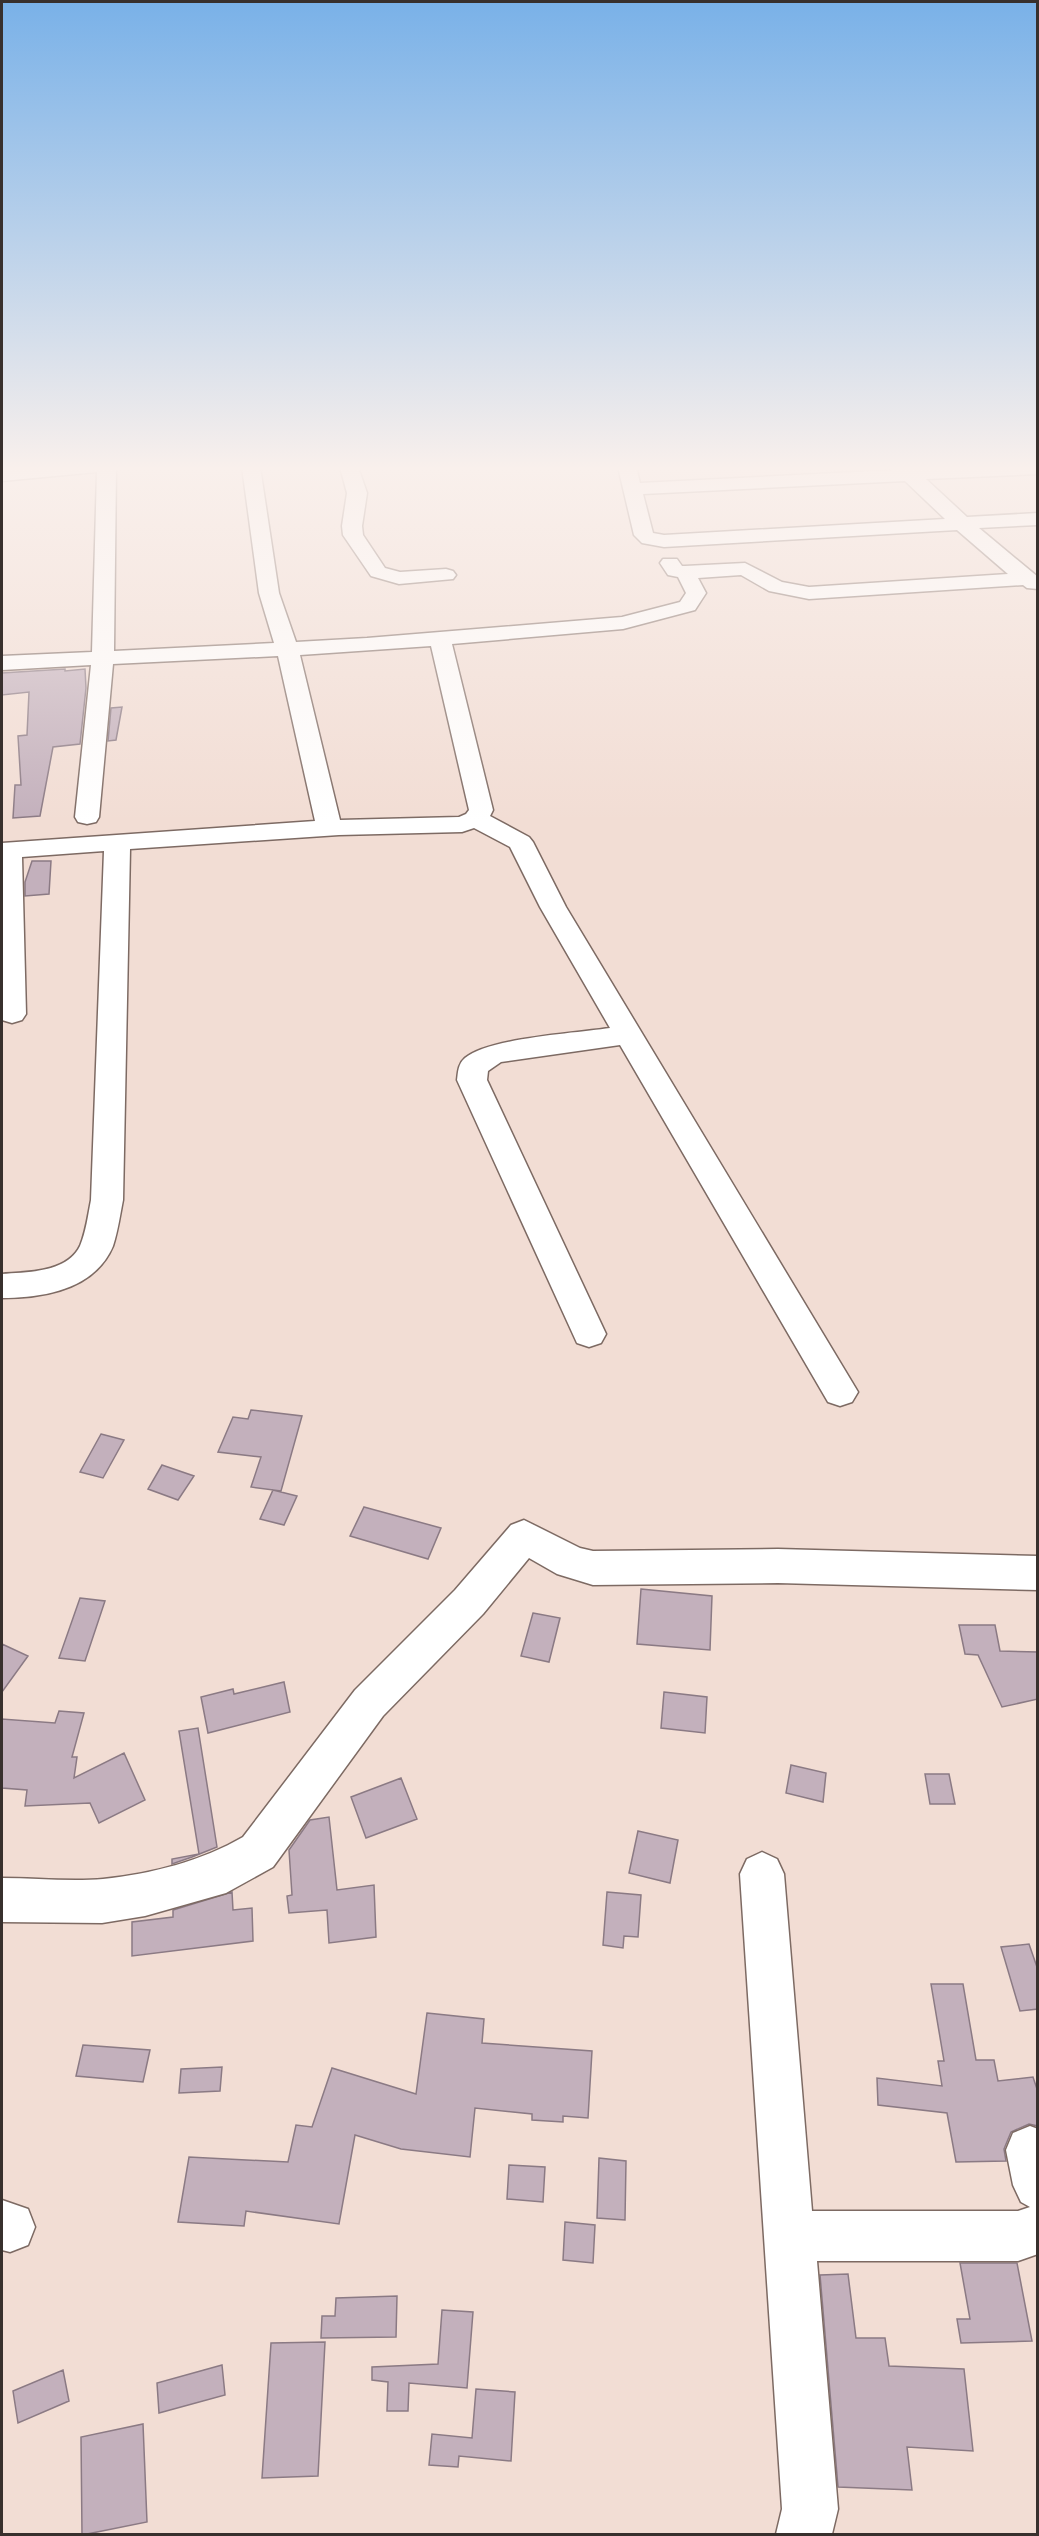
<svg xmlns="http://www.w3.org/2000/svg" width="1039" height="2536" font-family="'Fira Sans Condensed',sans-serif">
<rect width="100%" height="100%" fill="#f2ddd4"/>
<path fill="#c3b0bc" stroke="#8b7a84" stroke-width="1.5" d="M65 669V671L85 669 86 688 80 744 53 747 40 816 13 818 15 785H21L18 736 27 735 29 692 2 695V673Z
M122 707 116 740 108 741 111 708Z
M32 861H51L49 894 25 896V882Z
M251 1410 302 1416 281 1491 251 1487 261 1457 218 1452 233 1417 248 1419Z
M101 1434 124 1440 103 1478 80 1472Z
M162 1465 194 1476 178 1500 148 1489Z
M273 1490 297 1496 284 1525 260 1519Z
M364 1507 441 1528 428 1559 350 1536Z
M641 1589 712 1596 710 1650 637 1644Z
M80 1598 105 1601 85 1661 59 1658Z
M533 1613 560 1618 549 1662 521 1656Z
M959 1625H995L1000 1651 1038 1652V1699L1002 1707 978 1655 965 1654Z
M2 1644 28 1656 2 1692Z
M284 1682 290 1712 208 1733 201 1697 233 1689 234 1694Z
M664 1692 707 1697 705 1733 661 1728Z
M59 1711 84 1713 72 1757H77L74 1778 124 1753 145 1800 99 1823 90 1803 25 1806 27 1790 2 1788V1719L55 1723Z
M198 1728 217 1847 192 1857 172 1864V1859L199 1854 179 1731Z
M791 1765 826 1773 823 1802 786 1793Z
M925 1774H949L955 1804H930Z
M401 1778 417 1819 366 1838 351 1797Z
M329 1817 337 1890 374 1885 376 1937 329 1943 327 1910 289 1913 287 1896 292 1895 289 1850 310 1820Z
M638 1831 678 1840 670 1883 629 1873Z
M232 1892 233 1910 252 1908 253 1941 132 1956V1922L173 1917V1910Z
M607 1892 641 1895 638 1937 624 1936 623 1948 603 1945Z
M1029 1944 1038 1970V2009L1020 2011 1001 1947Z
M931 1984H963L976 2060H994L998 2081 1033 2077 1038 2092V2126L1029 2124 1011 2132 1004 2149 1006 2161 956 2162 947 2113 878 2105 877 2078 942 2086 938 2061H944Z
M427 2013 484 2019 482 2043 592 2051 588 2118 563 2116V2122L532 2120V2114L475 2108 470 2157 401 2149 355 2135 339 2224 246 2211 244 2226 178 2222 189 2157 288 2162 296 2125 312 2127 332 2068 416 2094Z
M83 2045 150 2050 143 2082 76 2076Z
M222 2067 220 2091 179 2093 181 2069Z
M599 2158 626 2161 625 2220 597 2218Z
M509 2165 545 2167 543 2202 507 2199Z
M565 2222 595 2225 593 2263 563 2260Z
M960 2263H1017L1032 2341 961 2343 957 2319H970Z
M848 2274 856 2338H885L889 2366 964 2369 973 2451 907 2447 912 2490 838 2487 820 2275Z
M397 2296 396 2337 321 2338 322 2316H335L336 2298Z
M442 2310 473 2312 467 2388 409 2383 408 2411H387L388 2382 372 2380V2367L438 2364Z
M325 2342 318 2476 262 2478 271 2343Z
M222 2365 225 2395 159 2413 157 2383Z
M63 2370 69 2401 18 2423 13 2391Z
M476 2389 515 2392 511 2461 459 2456 458 2467 429 2465 432 2434 472 2438Z
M143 2424 147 2522 82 2535 81 2437Z"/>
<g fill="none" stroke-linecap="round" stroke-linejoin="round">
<defs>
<path id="minor" d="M35 467H116L114 651 274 643 259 593 242 467H260L279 593 296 642 367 638 622 617 680 602 686 593 678 577 668 575 660 563 663 559H677L682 566H685L745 563 782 582 809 587 1008 574 957 530 664 547 642 543 634 535 618 467H636L640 483 894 470 892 467H912L914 469 1038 467V474L926 479 967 517 1038 513V525L979 528 1038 577V589L1027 588 1023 585 809 599 769 591 741 575 698 578 706 593 695 610 623 629 452 644 493 810 490 816 529 837 533 842 566 907 852 1382 858 1392 852 1402 840 1406 828 1402 620 1045 501 1062 488 1071 487 1080 606 1334 601 1343 589 1347 577 1343 457 1080C458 1072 458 1064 465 1058 488 1038 577 1033 610 1028L540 907 510 847 474 828 462 832 339 835 130 849 123 1200C120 1215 118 1231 113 1246 95 1289 44 1298 2 1298V1274C26 1272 67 1273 80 1246 86 1232 88 1215 91 1200L104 851 22 857 26 1014 22 1020 12 1023 2 1020V843L315 821 278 656 113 664 99 817 96 822 87 824 78 822 75 817 91 665 2 670V656L92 652 97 472 2 481V469ZM905 481 945 519 664 535 653 533 643 494ZM431 646 469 810 466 814 459 817 340 820 300 655Z
M340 467H358L367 493 362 526 363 535 385 568 400 572 446 569 453 571 456 575 453 579 399 584 371 576 343 535 342 526 347 493Z
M524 1520 580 1548 593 1551 778 1549 1038 1556V1590L778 1583 593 1585 557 1574 529 1558 483 1614 383 1716 273 1867 226 1893 145 1916 102 1923 2 1922V1878C35 1878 70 1882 103 1879 150 1874 202 1861 243 1837L355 1690 455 1590 511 1525Z
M762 1852 777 1859 784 1874 812 2211H1018L1030 2207 1021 2202 1013 2185 1006 2150 1013 2133 1030 2126 1038 2129V2254L1018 2261H817L838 2509 832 2534H776L782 2509 740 1874 747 1859Z
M2 2200 28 2209 35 2227 28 2245 10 2252 2 2250Z"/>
</defs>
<use href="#minor" stroke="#7d6a63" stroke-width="3"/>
<use href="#minor" fill="#fff" fill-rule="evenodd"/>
</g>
<linearGradient id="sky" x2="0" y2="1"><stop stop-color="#79b1e8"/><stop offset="0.57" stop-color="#f9f0ec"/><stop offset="1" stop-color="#f9f0ec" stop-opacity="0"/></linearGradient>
<rect width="1039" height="822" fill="url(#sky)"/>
<rect width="1039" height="2536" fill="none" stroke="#38302d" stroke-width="6"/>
</svg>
